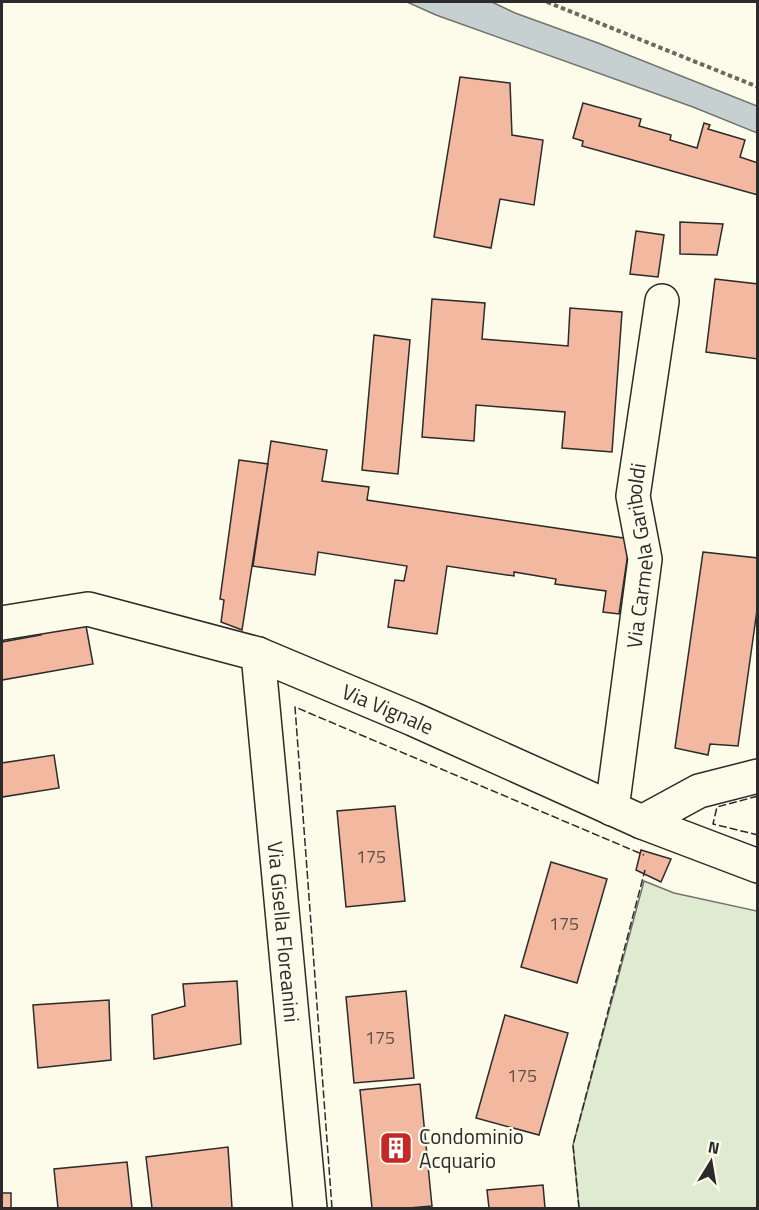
<svg xmlns="http://www.w3.org/2000/svg" width="759" height="1210" font-family="'Titillium Web',sans-serif">
<rect width="100%" height="100%" fill="#fdfbea"/>
<path fill="#deebd1" stroke="#74746e" stroke-width="1.5" d="M644 881 674 893 757 911V1208H579L573 1145Z"/>
<path fill="#c7d0d0" stroke="#74746e" stroke-width="1.5" d="M407 2H492L515 13 598 43 757 106V133L693 107 436 15Z"/>
<path fill="#f2b8a0" stroke="#2b2b2b" stroke-width="1.5" d="M460 77 510 83 512 135 543 140 534 205 500 199 491 248 434 237Z
M583 103 641 119 639 126 671 135 670 140 697 148 704 123 710 125 708 129 745 140 740 157 758 163V195L582 146 583 141 573 138Z
M680 222 723 224 717 255 680 254Z
M636 231 664 235 658 277 630 274Z
M715 279 758 284V359L706 352Z
M432 299 485 303 482 339 568 346 570 308 622 312 612 452 562 448 565 412 476 405 474 441 422 437Z
M374 335 410 340 398 474 362 470Z
M271 441 327 450 322 481 369 487 367 500 630 539 619 614 603 612 606 591 555 584 556 579 514 572V576L447 566 437 634 388 627 395 580 404 581 407 566 318 552 315 575 253 566Z
M239 460 268 464 242 630 221 622 224 600 220 599Z
M703 552 758 558V603L738 746 710 744 708 755 675 748Z
M84 615 93 664 2 680V642L41 635 38 623Z
M54 755 59 788 2 797V763Z
M395 806 405 901 346 907 337 811Z
M641 850 671 859 661 882 636 870Z
M551 862 607 879 577 983 521 967Z
M237 981 241 1044 154 1059 152 1015 185 1006 183 984Z
M406 991 414 1078 354 1083 346 997Z
M109 1000 111 1060 38 1068 33 1005Z
M505 1015 568 1033 539 1135 476 1118Z
M420 1084 432 1206 409 1208H372L360 1090Z
M228 1147 232 1208H152L146 1157Z
M127 1162 132 1208H58L54 1169Z
M543 1185 545 1208H489L487 1190Z
M2 1193H11V1208H2Z"/>
<g fill="none" stroke-linecap="round" stroke-linejoin="round">
<defs>
<g id="minor">
<path id="s1" d="M2 623 88 609 258 654 413 719 642 822 758 866"/>
<path id="s2" d="M258 654 310 1208"/>
<path id="s3" d="M612 809 645 559 633 496 662 301"/>
<path d="M642 822 699 791 758 776"/>
</g>
</defs>
<use href="#minor" stroke="#2b2b2b" stroke-width="36"/>
<path stroke="#6a6964" stroke-width="4" stroke-dasharray="4.5 3" stroke-linecap="butt" d="M547 2 758 87"/>
<use href="#minor" stroke="#fdfbea" stroke-width="33"/>
<path stroke="#2b2b2b" stroke-width="1.5" stroke-dasharray="8 3" stroke-linecap="butt" d="M758 796 717 807 713 824 758 835
M332 1208 295 707 644 855
M579 1208 573 1145 645 870"/>
</g>
<defs>
<symbol id="building-square" viewBox="-11 -11 22 22"><rect x="-9" y="-9" width="18" height="18" rx="4" fill="#c62828" stroke="#fdfbea"/><path d="M-4-6H4V6H1V3H-1V6H-4ZM-2.5-4.3h1.7v1.8h-1.7ZM.8-4.3h1.7v1.8H.8ZM-2.5-1h1.7V.8h-1.7ZM.8-1h1.7V.8H.8Z" fill="#fff"/></symbol>
</defs>
<g fill-rule="evenodd">
<use href="#building-square" x="377" y="1129" width="38" height="38"/>
</g>
<g text-anchor="middle" dominant-baseline="central" stroke-width="4.5" stroke-linejoin="round" paint-order="stroke">
<g font-size="18" fill="#5d4e48">
<text x="371" y="856">175</text>
<text x="564" y="923">175</text>
<text x="380" y="1037">175</text>
<text x="522" y="1075">175</text>
</g>
<g font-size="21" fill="#2b2b2b" stroke="#fdfbea">
<text stroke="none"><textPath href="#s3" startOffset="256">Via Carmela Gariboldi</textPath></text>
<text stroke="none"><textPath href="#s1" startOffset="404">Via Vignale</textPath></text>
<text stroke="none"><textPath href="#s2" startOffset="279">Via Gisella Floreanini</textPath></text>
</g>
<g font-size="21" fill="#2b2b2b" stroke="#fdfbea" text-anchor="start">
<text x="419" y="1136">Condominio<tspan x="419" dy="24">Acquario</tspan></text>
</g>
</g>
<rect width="759" height="1210" fill="none" stroke="#2b2b2b" stroke-width="6"/>
<g transform="translate(711 1162) rotate(11)" stroke="#fdfbea" stroke-width="4.5" paint-order="stroke">
<path d="M0-4.5L10 22L0 15L-10 22Z" fill="#2b2b2b"/>
<text y="-9" font-size="16" font-weight="bold" text-anchor="middle" fill="#2b2b2b">N</text>
</g>
</svg>
